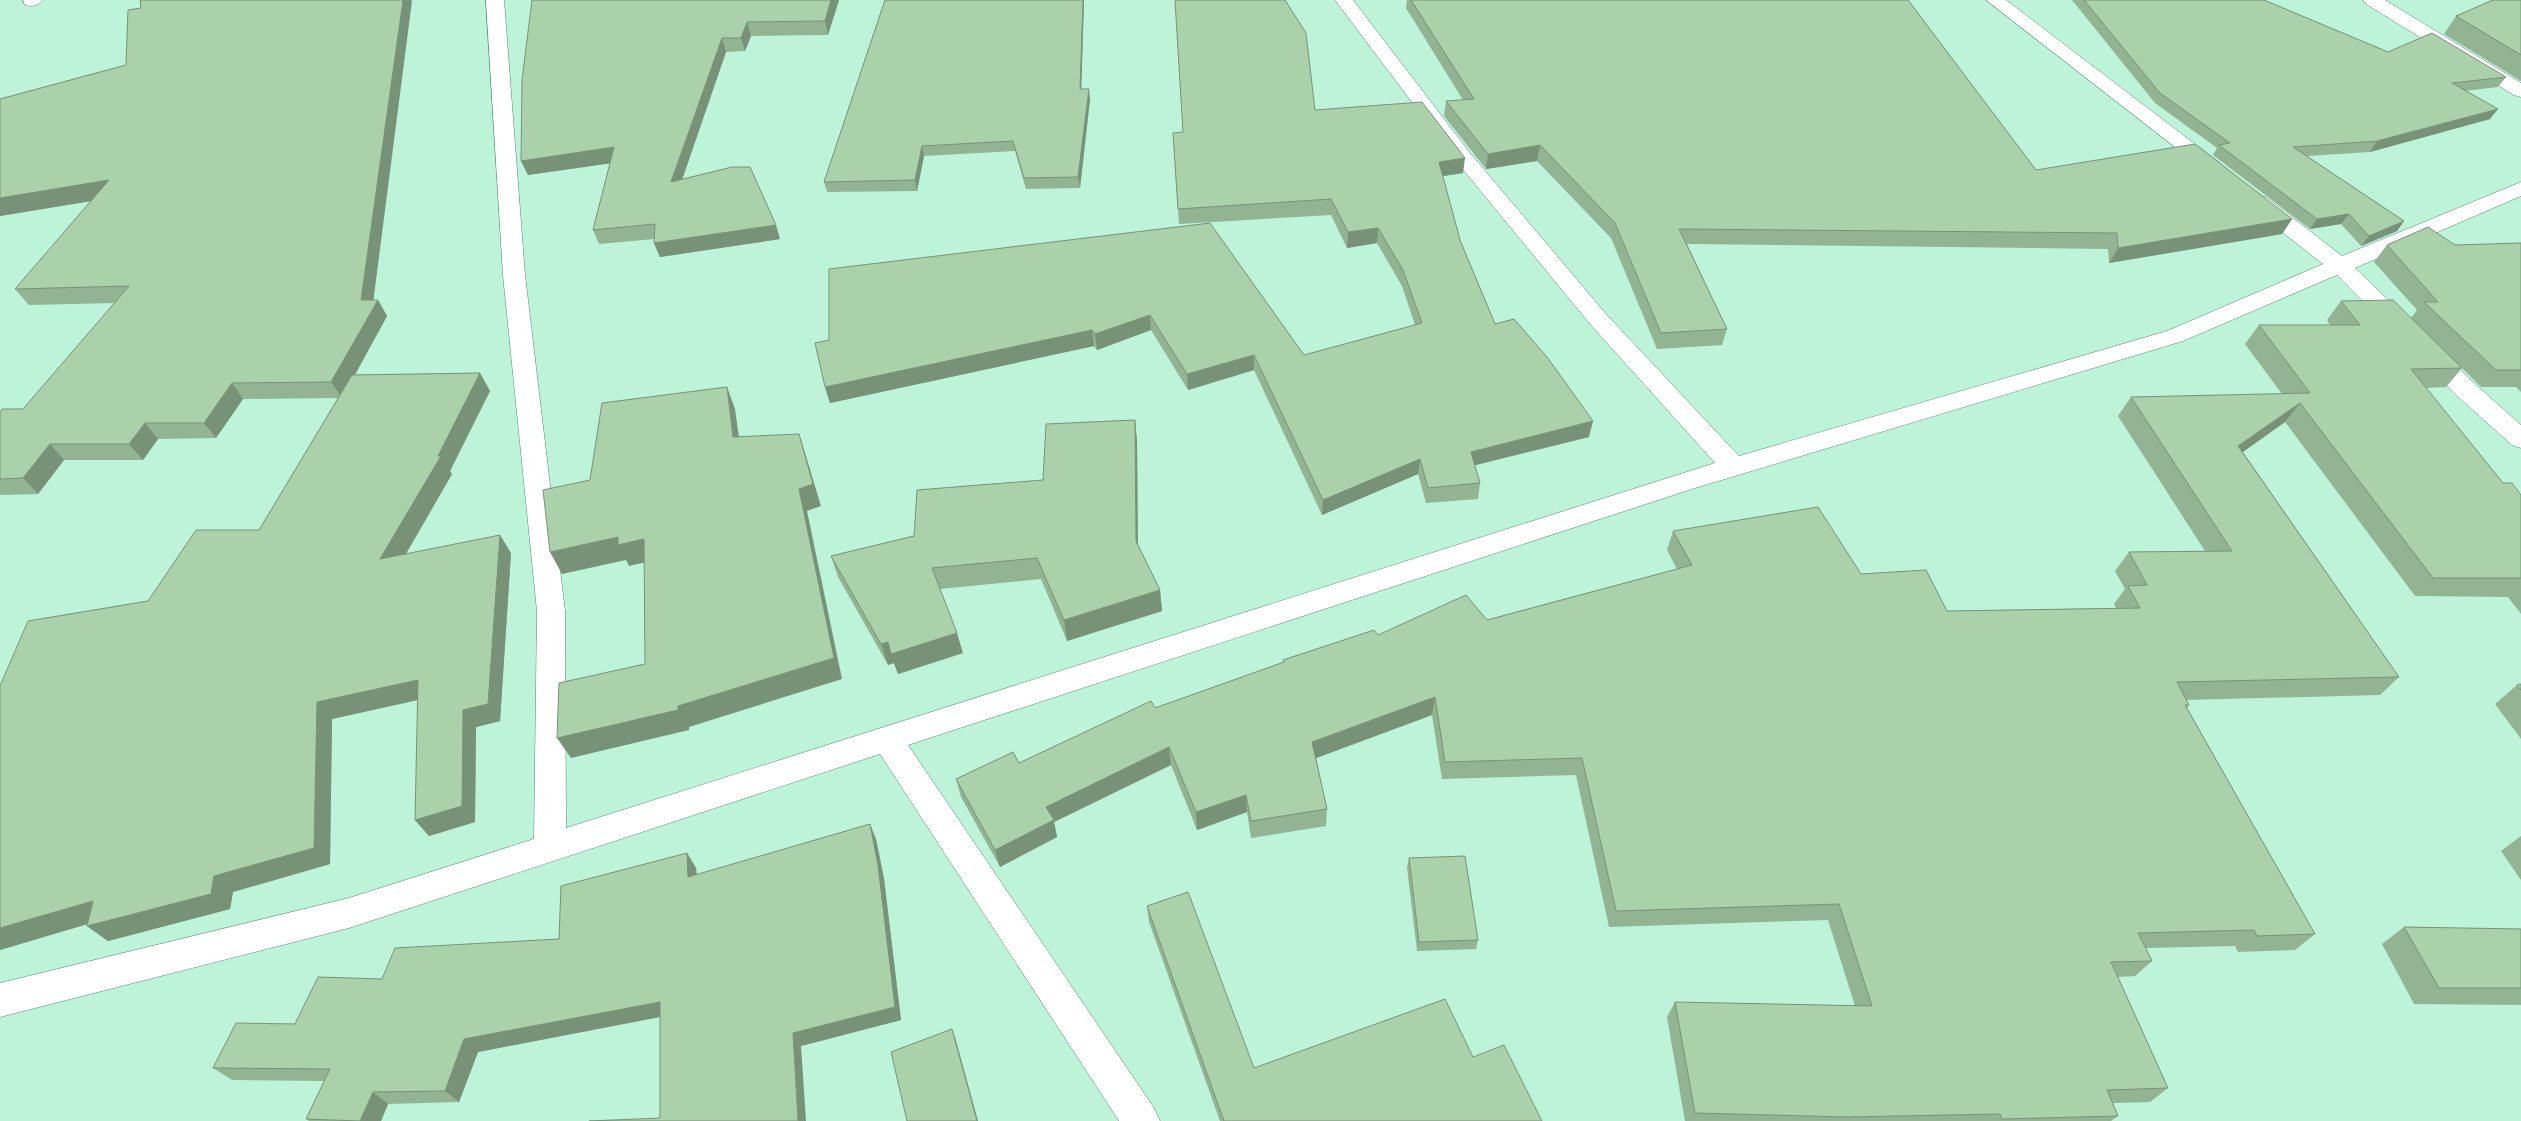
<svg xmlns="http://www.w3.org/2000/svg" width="2521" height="1121" font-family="'Archivo Narrow',sans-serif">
<rect width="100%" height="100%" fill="#bcf3d9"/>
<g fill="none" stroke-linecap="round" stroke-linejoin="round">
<defs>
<path id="minor" d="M23 0H43C38 6 32 7 25 5Z
M486 0H504L525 275 565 611 566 828 1715 463 1590 324 1456 161 1335 0H1353L1470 153 1606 314 1739 456 2167 331 2323 264 2250 207 2247 202 2250 197 2258 196 2266 197 2342 256 2521 182V196L2355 268 2474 383 2521 425V448L2512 445 2456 395 2337 275 2183 341 1695 488 908 745 1154 1108 1160 1121H1119L880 754 349 928 0 1017V983L349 898 534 839 537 611 503 275Z
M1986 0H2006L2221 164 2224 168 2221 172 2214 174 2207 172Z
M2363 0H2385L2521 83V97L2514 95 2366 4Z"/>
</defs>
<use href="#minor" stroke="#568a73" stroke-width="1"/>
<use href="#minor" fill="#fff" fill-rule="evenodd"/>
</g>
<path fill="#93b493" d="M140 0H411L373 300H378L387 316 355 375 480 373 490 391 450 471 452 474 406 554 511 553 500 721 476 727 475 822 429 836 415 820 418 700 332 719 330 864 233 892 230 909 108 941 87 926 88 924 0 950 148 601 259 530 338 398 243 399 216 438 158 439 143 460H64L38 494 0 495V412L23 409 115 303 29 305 15 289 92 201 0 216V99L126 65 141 8Z
M532 0H839L828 35 751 36 745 51 726 52 682 180 780 239 660 257 654 243V239L599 244 593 230 610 163 528 175 521 161Z
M885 0H1084L1081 89 1090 99 1080 188 1026 189 1015 151 924 156 917 191 827 192 824 182Z
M1407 0H1908L2036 170 2292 219 2282 234 2109 263 2108 249 1687 244 1727 329 1722 345 1657 349 1611 238 1537 161 1486 169 1444 116 1446 101 1463 100 1406 8Z
M2072 0H2264L2388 52 2506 77 2498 87 2465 91 2490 119 2370 152 2307 156 2404 221 2397 231 2361 246 2341 224 2310 229 2213 155 2217 148 2155 103Z
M2521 0V81L2444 34 2456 16Z
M1315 110 1463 173 1443 176 1460 240 1495 324 1589 437 1475 465 1480 483 1478 499 1426 503 1418 474 1322 515 1254 370 1188 390 1151 330 1097 350 1094 346 830 403 825 387 829 340 1210 223 1304 355 1415 325 1402 286 1377 243 1347 248 1331 215 1179 224 1173 133 1183 132Z
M2521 243V392L2516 387H2481L2462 368 2446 387 2426 388 2503 483 2521 495V614L2508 597 2415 596 2285 422 2243 452 2399 677 2380 695 2186 700 2189 705 2187 708 2315 934 2295 950 2238 952 2235 946 2146 948 2152 961 2135 976 2118 977 2168 1088 2150 1102 2113 1103 2118 1116 2111 1121H1685L1667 1017 1675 1002 1855 1006 1828 920 1609 927 1576 775 1442 779 1432 715 1316 758 1327 809 1326 826 1251 838 1247 812 1197 830 1171 765 1054 822 1057 837 1000 867 961 797 956 779 1019 763 1155 708 1283 663V660L1378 635 1487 620 1677 569 1667 550 1673 531 1861 574 1947 611 2116 608 2114 604 2125 589 2115 571 2129 552 2205 551 2118 416 2131 397 2282 394 2245 344 2259 325H2330L2327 320 2341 301 2411 318 2417 310 2374 262 2387 245H2455Z
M1135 420 1137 442 1138 545 1160 590 1162 611 1067 641 1041 579 940 589 963 653 898 674 894 663 888 665 838 577 831 556 914 536 1043 480Z
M2521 684V739L2495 704 2517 685Z
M2521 836V880L2501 851Z
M876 839 884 879 901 1020 801 1046 660 1118V1017L478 1052 459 1102 388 1104 381 1121H309L306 1119 324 1081 232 1080 213 1068 295 1024 382 979 559 939 687 853 696 868 697 875Z
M1409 858 1478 940 1476 949 1417 951 1407 868Z
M1147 906 1254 1068 1473 1057 1542 1121H1220L1149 922Z
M2404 927 2521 929V1005L2414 1004 2382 944Z"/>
<path fill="#789278" d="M403 0H411L412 1 372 311 378 300 387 316 342 398 331 382 361 300Z
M831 0H839L828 35 825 21Z
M1083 0H1084L1081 99 1080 89Z
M747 22 751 36 745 51 741 38Z
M722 38 726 52 676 197 671 182Z
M1089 89 1090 99 1080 188 1078 177Z
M2498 109 2490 119 2370 152 2377 141Z
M1540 145 1537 161 1486 169 1488 154Z
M922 146 924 156 917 191 915 180Z
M614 147 620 162 528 175 521 161Z
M1465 158 1463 173 1437 177 1439 162Z
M109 180 121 196 0 216V198Z
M2349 214 2341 224 2310 229 2317 219Z
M2292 219 2282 234 2109 263 2118 248Z
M2404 221 2397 231 2361 246 2369 236Z
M776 225 780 239 660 257 654 243Z
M1378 228 1377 243 1347 248 1348 232Z
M1150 315 1151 330 1097 350 1095 334Z
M1092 330 1094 346 830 403 825 387Z
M1254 355V370L1188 390 1187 374Z
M480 373 490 391 450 471 452 474 393 576 380 559 438 456Z
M232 383 243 399 216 438 204 423Z
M727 387 735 409 742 459 733 437Z
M2300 403 2285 422 2224 465 2238 446Z
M1135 420 1137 442 1138 562 1136 541Z
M1593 421 1589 437 1468 467 1471 452Z
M145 423 158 439 143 460 129 444Z
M799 434 806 456 821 506 807 511 842 679 689 727V730L571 758 557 738 678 706 799 489Z
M50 444 64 460 38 494 23 478Z
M1420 459 1418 474 1322 515 1323 500Z
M500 535 511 553 500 721 476 727 475 822 429 836 415 820 463 710Z
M618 537 644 539 655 560 629 566 626 560 562 574 550 552Z
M1160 590 1162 611 1067 641 1064 620Z
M957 633 963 653 898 674 894 663 888 665 881 644 888 642Z
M418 680 431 697 332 719 330 864 233 892 230 909 108 941 87 926 317 702Z
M1435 697 1432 715 1311 760 1312 742Z
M1169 747 1171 765 1054 822 1057 837 1000 867 995 850 1046 807Z
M1246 795 1247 812 1197 830 1196 812Z
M870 824 876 839 884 879 901 1020 801 1046 806 1121H798L793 1033Z
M687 853 696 868 698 891 688 877Z
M93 901 114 916 0 950V928Z
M660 1002 670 1015 478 1052 459 1102 445 1091 464 1039Z
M952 1029 955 1037 978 1121H977Z
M373 1092 388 1104 381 1121H360Z"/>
<path fill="#abd1ab" stroke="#789278" d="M140 0H403L361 300H378L331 382 232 383 204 423H145L129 444H50L23 478 0 479V412L2 409H23L129 286 15 289 109 180 0 198V99L126 65 128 10 141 8Z
M532 0H831L825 21 747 22 741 38H722L671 182 732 167H750L776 225 654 243 655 224 593 230 614 147 521 161 522 80Z
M885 0H1083L1080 89H1089L1078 177 1024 178 1013 141 922 146 915 180 824 182Z
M1175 0H1285L1306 33 1315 110 1422 102 1465 158 1439 162 1460 240 1495 324 1514 319 1547 357 1593 421 1471 452 1480 483 1428 488 1420 459 1323 500 1254 355 1187 374 1150 315 1095 334 1092 330 825 387 815 343 829 340V269L1210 223 1304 355 1422 323 1403 270 1378 228 1348 232 1331 199 1178 209 1173 133 1183 132Z
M1411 0H1908L2036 170 2195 144 2292 219 2118 248 2117 233 1679 229 1727 329 1661 333 1615 223 1540 145 1488 154 1446 101 1474 99Z
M2084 0H2264L2388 52 2432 33 2506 77 2452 83 2498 109 2377 141 2293 147 2404 221 2369 236 2349 214 2317 219 2219 145 2230 143 2160 93Z
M2493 0H2521V55L2456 16Z
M2428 227 2455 245 2521 243V370H2496L2424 302H2438L2387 245Z
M2393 300 2462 368 2411 369 2503 483H2512L2521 495V578H2433L2300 403 2238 446 2399 677 2177 682 2189 705H2185L2315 934 2257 936 2254 930 2138 933 2152 961 2111 962 2168 1088 2107 1090 2118 1116 2002 1119 2000 1114 1847 1117 1695 1113 1675 1002 1872 1006 1839 904 1616 911 1582 758 1445 762 1435 697 1312 742 1327 809 1251 821 1246 795 1196 812 1169 747 1046 807 1054 820 995 850 956 779 1013 752 1019 763 1151 701 1155 708 1284 662 1283 660 1374 630 1378 635 1466 595 1487 620 1692 565 1673 531 1818 507 1861 574 1926 570 1947 611 2140 608 2128 586 2147 585 2129 552 2232 551 2131 397 2310 393 2259 325H2360L2341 301Z
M480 373 438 456H441L380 559 500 535 488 704 463 710 462 806 415 820 418 680 317 702 314 848 214 876 211 894 87 926 93 901 0 928V686L28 621 148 601 196 530H259L352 375Z
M727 387 733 437 799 434 813 484 799 489 834 658 678 706V710L557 738 559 683 645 664 644 539 618 545V537L550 552 543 490 590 480 602 403Z
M1135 420 1136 541 1160 590 1064 620 1037 558 932 568 957 633 891 654 888 642 881 644 831 556 914 536 917 490 1043 480 1046 424Z
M2521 684V690L2517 685Z
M870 824 878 865 895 1007 793 1033 798 1121H589L660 1118V1002L464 1039 445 1091 373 1092 360 1121 306 1119 330 1069 213 1068 236 1023 295 1024 318 977 382 979 395 948 559 939 561 886 687 853 688 877Z
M1465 856 1478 940 1419 942 1409 858Z
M1188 892 1254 1068 1445 999 1473 1057 1504 1045 1542 1121H1224L1147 906Z
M2404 927 2521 929V988H2439Z
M952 1029 977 1121H907L891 1052Z"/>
</svg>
